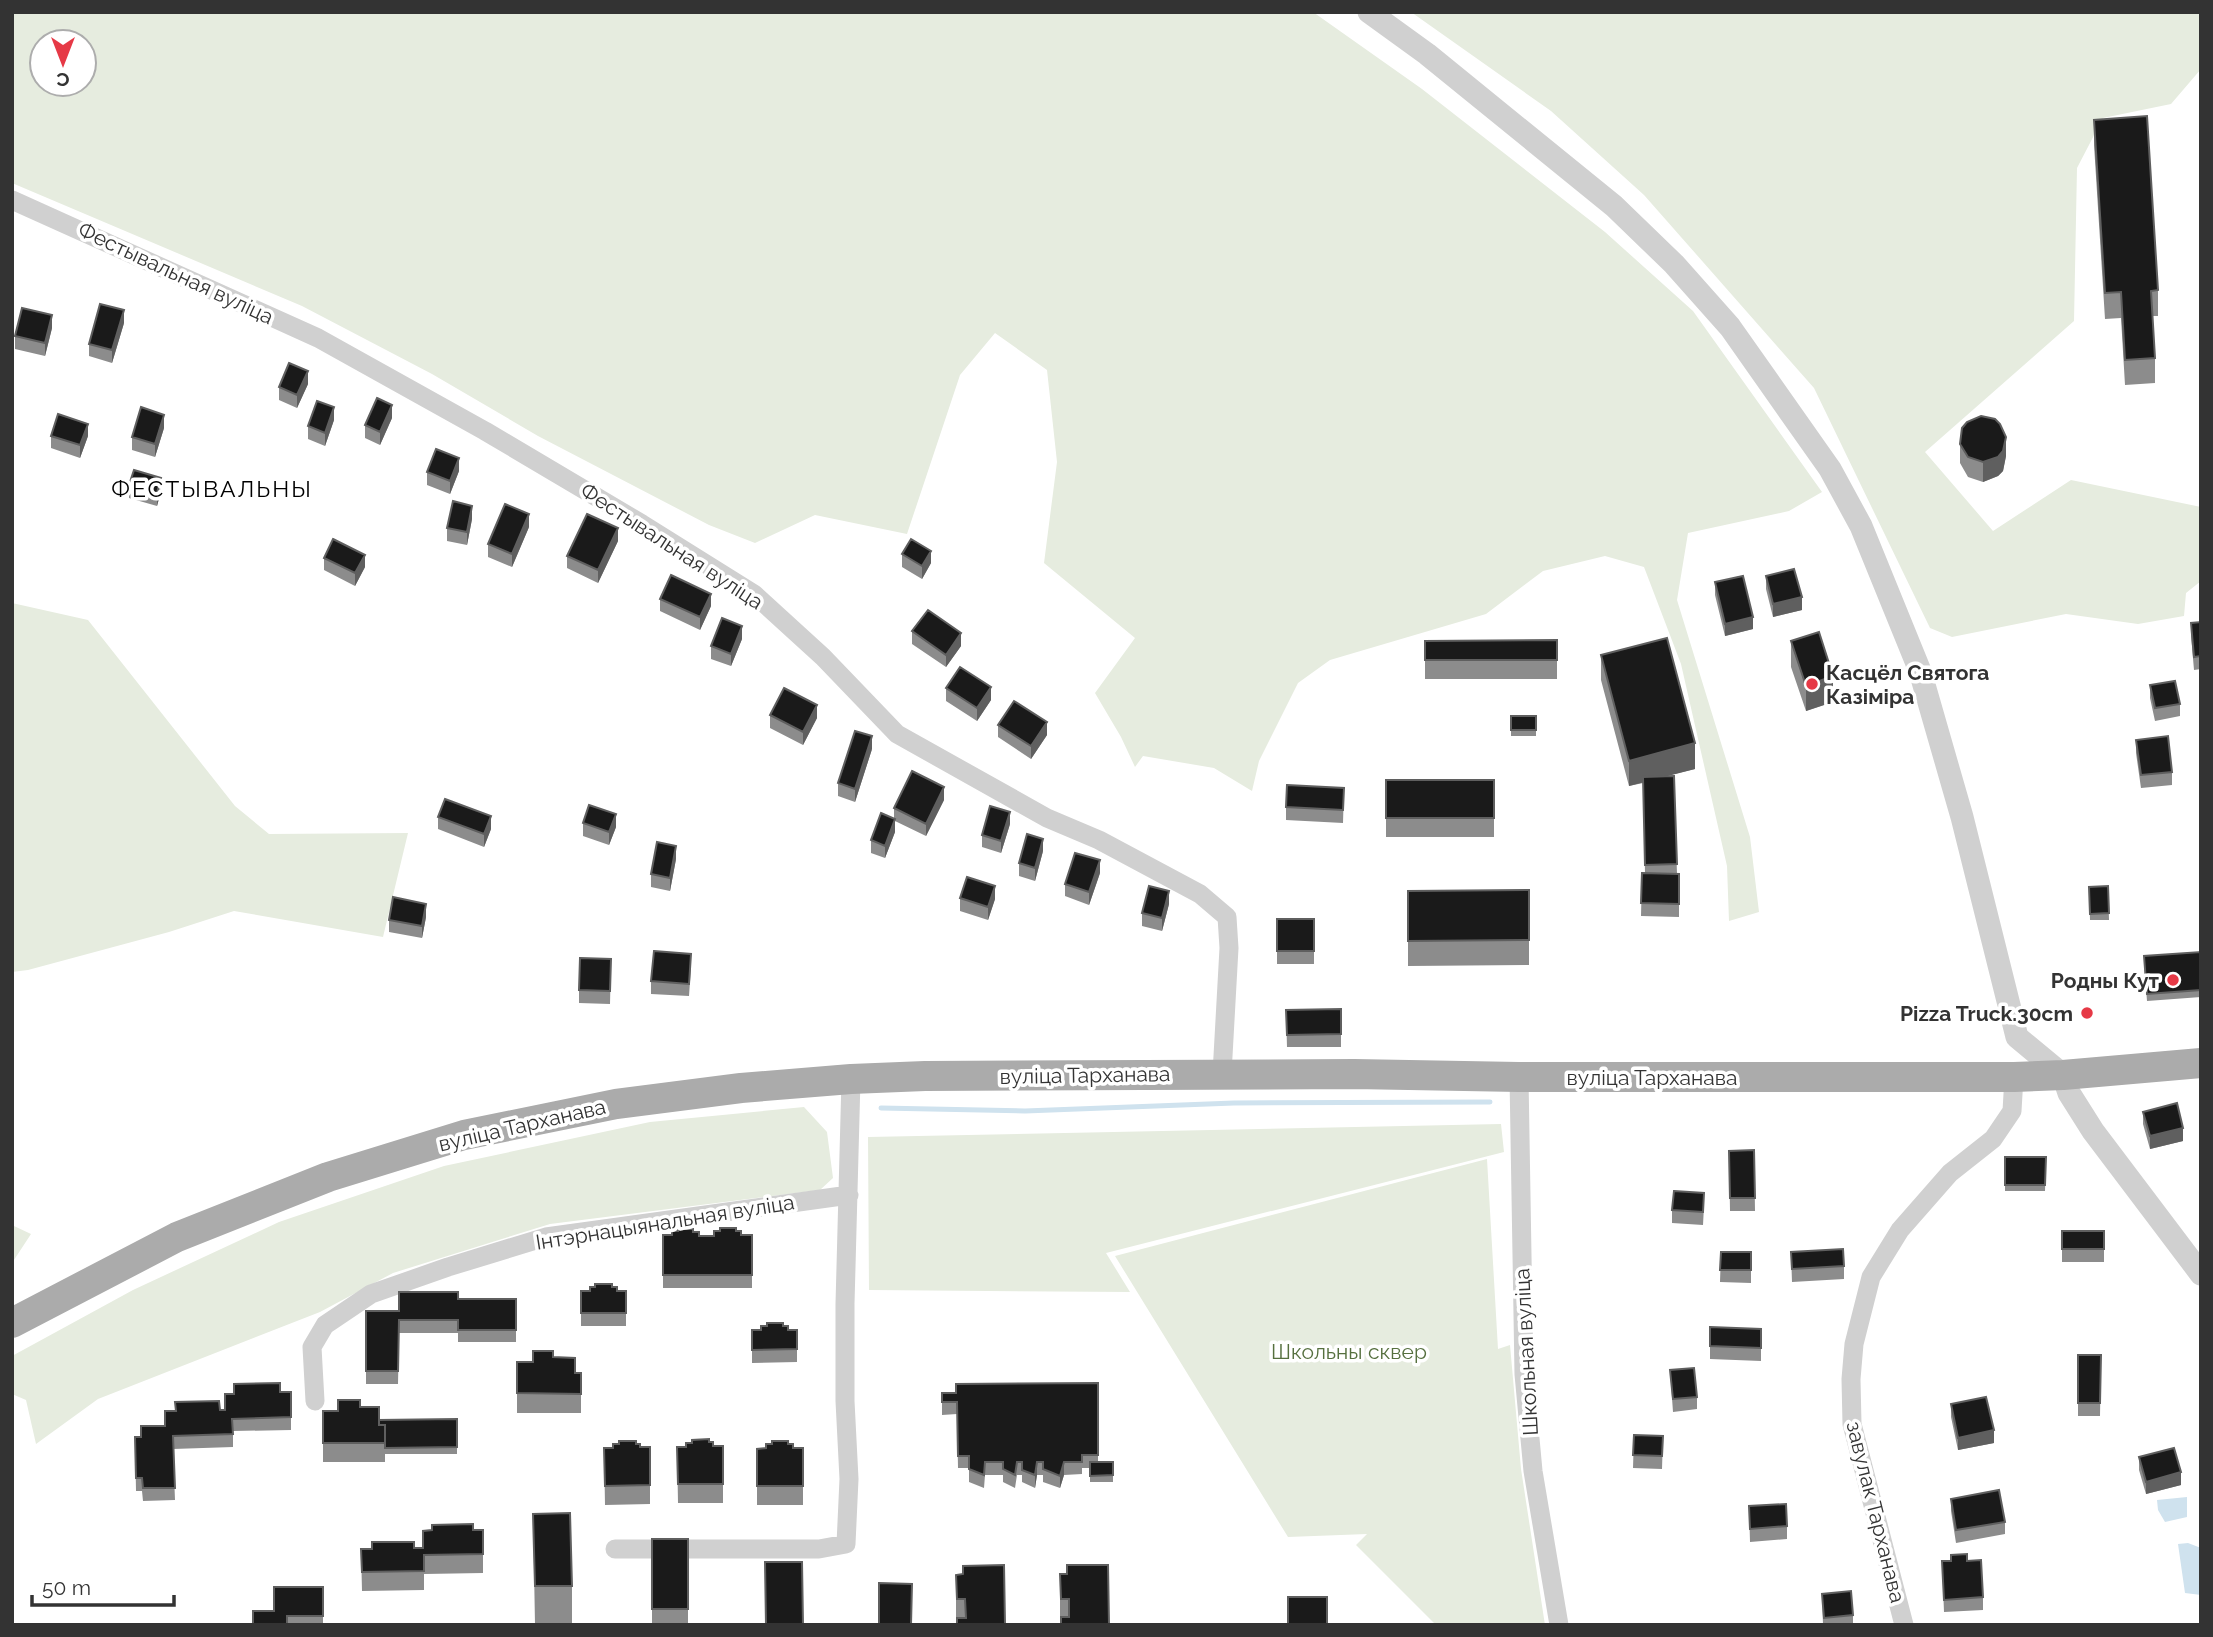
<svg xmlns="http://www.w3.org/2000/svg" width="2213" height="1637" font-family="Raleway,sans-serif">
<rect width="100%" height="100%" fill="#fff"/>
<path fill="#e6ecdf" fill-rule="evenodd" d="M12 12H1313L1422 89 1605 232 1693 311 1822 492 1789 511 1688 533 1677 600 1750 837 1759 912 1729 921 1727 866 1681 664 1644 567 1605 556 1543 571 1486 614 1330 660 1298 683 1259 761 1252 791 1214 768 1143 756 1135 767 1121 737 1095 693 1135 638 1044 563 1057 462 1047 370 995 333 960 375 907 534 815 515 755 543 709 525 538 436 432 374 302 306 12 183ZM84 42V84H42V42Z
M1411 12H2201V69L2171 104 2103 118 2077 168 2074 321 1925 452 1993 531 2071 480 2201 507V581L2186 593 2184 616 2138 624 2066 614 1952 637 1930 628 1814 388 1644 195 1551 111Z
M12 603 88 620 235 806 269 834 408 833 383 937 234 911 169 932 28 970 12 972Z
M804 1107 827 1132 833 1178 820 1190 550 1224 393 1273 320 1312 98 1399 36 1444 26 1400 12 1394V1356L133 1290 279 1222 444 1166 650 1122Z
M1501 1124 1504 1152 1106 1253 1130 1292 869 1290 868 1137Z
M1487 1159 1498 1349 1510 1345 1521 1469 1545 1625H1436L1356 1545 1367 1534 1288 1537 1115 1256Z
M14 1226 31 1234 12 1263V1227Z"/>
<path fill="#cfe2ee" d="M2187 1497V1517L2165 1522 2158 1510 2157 1500Z
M2188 1543 2201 1548V1595L2185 1593 2178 1544Z"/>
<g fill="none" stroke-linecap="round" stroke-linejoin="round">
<path stroke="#cfe2ee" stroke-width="5" d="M881 1108 1025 1111 1234 1103 1490 1102"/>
<path stroke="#d0d0d0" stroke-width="19" d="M12 200 318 338 485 431 642 524 754 594 823 657 897 734 1047 818 1099 840 1200 894 1227 917 1229 948 1222 1074
M1519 1077 1524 1374 1533 1471 1559 1625
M315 1401 312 1347 325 1325 371 1294 448 1267 546 1237 849 1195
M615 1549H819L846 1544 849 1479 845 1401V1304L851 1079
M1904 1625 1852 1424 1851 1379 1854 1344 1871 1277 1900 1230 1950 1173 1993 1139 2012 1111 2014 1077"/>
<path stroke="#d0d0d0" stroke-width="23" d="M1369 12 1427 54 1614 206 1674 264 1730 327 1830 469 1861 526 1920 671 1962 817 2017 1037 2063 1075 2069 1093 2093 1131 2201 1274"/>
<path stroke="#ababab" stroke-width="30" d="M12 1323 177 1237 328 1177 464 1135 616 1104 741 1088 851 1079 925 1076 1354 1074 1519 1077H2014L2063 1075 2201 1063"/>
</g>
<path fill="#8c8c8c" d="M2094 120 2158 290V316H2152L2155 358V383L2125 385 2121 318 2105 319 2094 145Z
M124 323 112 363 89 356V344Z
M52 328 45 356 15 349V336Z
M308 384 297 408 279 400V387Z
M392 418 380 445 365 438V425Z
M334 420 325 446 308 439V426Z
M164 428 155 457 132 450V437Z
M51 436H88L80 458 51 448Z
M1960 444 2006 456 2003 471 1998 476 1983 482 1968 477 1960 463Z
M459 471 450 494 427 485V472Z
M129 485 161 491 157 506 129 498Z
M472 519 467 545 447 541V528Z
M529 527 512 567 488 557V544Z
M618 541 598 583 567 568V556Z
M902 554 931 563 922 579 902 567Z
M324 558 365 567 355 586 324 570Z
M1766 576 1802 610 1773 617 1766 589Z
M1715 582 1753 629 1725 636 1715 595Z
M660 599 711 606 700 630 660 611Z
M2201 622V669L2194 670 2191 635V623Z
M912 631 961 646 946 667 912 644Z
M742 639 731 666 711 659V646Z
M1557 640V679H1425V641Z
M1791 641 1833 702 1806 711 1791 667Z
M1601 655 1695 769 1666 776H1674L1677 874H1679V917L1641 916 1642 873H1645L1643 783 1629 786 1601 680Z
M2150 685 2180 704V716L2155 721 2150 698Z
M946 688 991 700 977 721 946 701Z
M770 715 817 718 803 745 770 728Z
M1511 716H1536V736H1511Z
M998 725 1047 735 1031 759 998 737Z
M2136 740 2172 772V785L2141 788 2136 753Z
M872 749 855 802 838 796V783Z
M1386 780H1494V837H1386Z
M1344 788 1343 823 1286 820V807Z
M944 800 926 836 895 821V832L885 858 871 853V840L894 819V808Z
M438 817 491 829 484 847 438 829Z
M583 823 616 827 609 845 583 836Z
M1010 824 1001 853 982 847V835Z
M1043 851 1035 881 1019 876V863Z
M676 859 670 891 651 887V874Z
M1100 873 1089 905 1065 896V884Z
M2108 886 2109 920H2090L2089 887Z
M1529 890V965L1408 966V891Z
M960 898 995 899 988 920 960 911Z
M1169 904 1162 931 1142 926V913Z
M426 917 422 938 389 932V920Z
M1277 919H1314V964H1277Z
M2201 952V997L2147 1001 2144 963Z
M611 959 610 1004 579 1003V990Z
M691 967 689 996 651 994V981Z
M1341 1009V1047H1287L1286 1010Z
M2143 1112 2183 1141 2150 1149 2143 1124Z
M1754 1150 1755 1211H1730L1729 1151Z
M2005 1157H2046L2045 1191H2005Z
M1704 1206 1703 1225 1672 1223V1210Z
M736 1231 741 1235H752V1288H663V1235H672L693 1232 699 1236H714Z
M2062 1231H2104V1262H2062Z
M1721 1252H1751V1283L1720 1282Z
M1791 1252 1844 1266V1279L1792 1282Z
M612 1287 617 1291H626V1326H581V1291H590Z
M458 1299H516V1342H458V1333H399L398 1384H366V1311H399Z
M783 1326 788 1330H797V1362L752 1363V1330H761Z
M1710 1327 1761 1329V1361L1710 1359Z
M2078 1355H2101L2100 1416H2078Z
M553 1357 575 1373H581V1413H517V1362H533Z
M1670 1370 1697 1397V1409L1673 1412Z
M1098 1383V1462H1113V1482H1090V1468H1082V1474L1064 1475 1060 1488 1043 1482V1475H1037L1035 1488 1022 1482V1475H1017L1015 1488 1003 1482V1475H985L984 1488 969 1482V1468H958L957 1414 942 1415V1402L956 1393Z
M280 1392H291V1430L233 1431V1447L173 1449 175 1500 143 1501 142 1491H136L135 1437H141L165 1426 220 1410H225Z
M1951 1404 1994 1443 1958 1450 1951 1417Z
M360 1407 379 1420 457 1419V1454H385V1462H323V1411H338Z
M1634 1435 1663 1436 1662 1469 1633 1468Z
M709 1442 713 1446H723V1503H678L677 1447H686Z
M636 1444 640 1447H650V1504L605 1505 604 1448H613Z
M788 1444 793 1448H803V1505H757V1449L766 1448Z
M2139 1457 2181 1485 2146 1494 2139 1470Z
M1951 1499 2005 1522V1534L1956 1543 1951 1511Z
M1749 1506 1787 1526V1539L1750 1542Z
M533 1514 572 1586V1623L535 1624Z
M473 1530H483V1573L424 1574V1590L362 1591 361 1549 423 1548Z
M652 1539H688V1625H652Z
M1942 1561H1967L1983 1597V1610L1944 1612Z
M1060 1574 1109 1625H1060Z
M956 1575 1005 1625H956Z
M323 1587V1625H253L274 1611Z
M1822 1594 1853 1615V1625H1823Z"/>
<path fill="#5f5f5f" d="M124 310V323L112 363V350Z
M52 315V328L45 356V343Z
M308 371V384L297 408V395Z
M392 405V418L380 445V432Z
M334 407V420L325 446V433Z
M164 415V428L155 457V444Z
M88 424V436L80 458V445Z
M2006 437V456L2003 471 1998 476 1983 482V462Z
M459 458V471L450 494V481Z
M161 478V491L157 506V493Z
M472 506V519L467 545V532Z
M529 514V527L512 567V554Z
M618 528V541L598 583V570Z
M931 551V563L922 579V566Z
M365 555V567L355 586V573Z
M711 594V606L700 630V617Z
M1802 597V610L1773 617V604Z
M1753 617V629L1725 636V624Z
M742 626V639L731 666V654Z
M961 633V646L946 667V655Z
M1833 676V702L1806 711V686Z
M991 687V700L977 721V708Z
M817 705V718L803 745V732Z
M1047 722V735L1031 759V746Z
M872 736V749L855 802V789Z
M1695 743V769L1629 786V761Z
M944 787V800L926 836V824Z
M1010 812V824L1001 853V841Z
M616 814V827L609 845V832Z
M491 816V829L484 847V834Z
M895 819V832L885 858V846Z
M1043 839V851L1035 881V868Z
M676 846V859L670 891V878Z
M1100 860V873L1089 905V892Z
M995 886V899L988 920V907Z
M1169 891V904L1162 931V918Z
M426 904V917L422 938V926Z
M2183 1128V1141L2150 1149V1136Z
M1994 1430V1443L1958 1450V1438Z
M1037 1462V1475L1035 1488V1475Z
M1064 1462V1475L1060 1488V1476Z
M2181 1472V1485L2146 1494V1482Z"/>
<path fill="#1a1a1a" stroke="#5f5f5f" stroke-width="2" d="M2147 116 2158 290 2151 291 2155 358 2125 360 2121 292 2105 293 2094 120Z
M100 304 124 310 112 350 89 344Z
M22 308 52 315 45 343 15 336Z
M289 363 308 371 297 395 279 387Z
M377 398 392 405 380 432 365 425Z
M317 401 334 407 325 433 308 426Z
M141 407 164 415 155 444 132 437Z
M58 414 88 424 80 445 51 436Z
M1981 416 1995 419 2000 424 2006 437 2003 451 1998 457 1983 462 1968 457 1960 444 1962 428 1967 422Z
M436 449 459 458 450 481 427 472Z
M134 470 161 478 157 493 129 485Z
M453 501 472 506 467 532 447 528Z
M505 504 529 514 512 554 488 544Z
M587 514 618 528 598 570 567 556Z
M333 539 365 555 355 573 324 558Z
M911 539 931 551 922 566 902 554Z
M1794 569 1802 597 1773 604 1766 576Z
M671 575 711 594 700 617 660 599Z
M1743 576 1753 617 1725 624 1715 582Z
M928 610 961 633 946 655 912 631Z
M722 618 742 626 731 654 711 646Z
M2201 622V656L2194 657 2191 623Z
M1819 632 1833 676 1806 686 1791 641Z
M1667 638 1695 743 1629 761 1601 655Z
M1557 640V660H1425V641Z
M960 667 991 687 977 708 946 688Z
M2175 681 2180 704 2155 708 2150 685Z
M784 688 817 705 803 732 770 715Z
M1014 701 1047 722 1031 746 998 725Z
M1511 716H1536V730H1511Z
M855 731 872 736 855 789 838 783Z
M2168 736 2172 772 2141 775 2136 740Z
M912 771 944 787 926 824 894 808Z
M1674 776 1677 864 1645 865 1643 777Z
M1386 780H1494V818H1386Z
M1287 785 1344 788 1343 810 1286 807Z
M445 799 491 816 484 834 438 817Z
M589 805 616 814 609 832 583 823Z
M990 806 1010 812 1001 841 982 835Z
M881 813 895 819 885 846 871 840Z
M1027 834 1043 839 1035 868 1019 863Z
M657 842 676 846 670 878 651 874Z
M1075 853 1100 860 1089 892 1065 884Z
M1642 873 1679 874V904L1641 903Z
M967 877 995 886 988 907 960 898Z
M1149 886 1169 891 1162 918 1142 913Z
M2108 886 2109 913 2090 914 2089 887Z
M1529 890V940L1408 941V891Z
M393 897 426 904 422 926 389 920Z
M1277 919H1314V951H1277Z
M654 951 691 954 689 984 651 981Z
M2201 952V990L2147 994 2144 956Z
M580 958 611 959 610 991 579 990Z
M1341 1009V1034L1287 1035 1286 1010Z
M2177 1103 2183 1128 2150 1136 2143 1112Z
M1754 1150 1755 1198H1730L1729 1151Z
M2005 1157H2046L2045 1185H2005Z
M1674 1191 1704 1193 1703 1212 1672 1210Z
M720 1228H736V1231H741V1235H752V1275H663V1235H672V1231H678V1229H693V1232H699V1236H714V1231H720Z
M2062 1231H2104V1249H2062Z
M1843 1249 1844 1266 1792 1269 1791 1252Z
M1721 1252H1751V1270H1720Z
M595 1284H612V1287H617V1291H626V1313H581V1291H590V1287H595Z
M399 1292H458V1299H516V1330H458V1320H399L398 1371H366V1311H399Z
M767 1323H783V1326H788V1330H797V1349L752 1350V1330H761V1326H767Z
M1710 1327 1761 1329V1348L1710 1346Z
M533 1351H553V1357L575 1358V1373H581V1394L517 1393V1362H533Z
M2078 1355H2101L2100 1403H2078Z
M1694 1368 1697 1397 1673 1399 1670 1370Z
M280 1383V1392H291V1417L232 1419 233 1434 173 1436 175 1488H143L142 1478H136L135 1437H141V1426H165V1411H176L175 1402 219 1401 220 1410H225V1394H234V1384Z
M1098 1383V1455H1082V1462H1064L1060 1476 1043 1469V1462H1037L1035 1475 1022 1470V1462H1017L1015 1475 1003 1469V1462H985L984 1475 969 1469V1456H958L957 1402H942V1393H956V1384Z
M1986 1397 1994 1430 1958 1438 1951 1404Z
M338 1400H360V1407H379V1425H385V1443H323V1411H338Z
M457 1419V1447L385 1448V1425H379V1420Z
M1634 1435 1663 1436 1662 1456 1633 1455Z
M709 1439V1442H713V1446H723V1484H678L677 1447H686V1443H692V1440Z
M619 1441H636V1444H640V1447H650V1485L605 1486 604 1448H613V1444H619Z
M772 1441H788V1444H793V1448H803V1486H757V1449L766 1448V1444H772Z
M2174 1448 2181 1472 2146 1482 2139 1457Z
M1090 1462H1113V1475L1090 1476Z
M1999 1490 2005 1522 1956 1530 1951 1499Z
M1786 1504 1787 1526 1750 1529 1749 1506Z
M570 1513 572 1586H535L533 1514Z
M473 1524V1530H483V1554L424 1555V1571L362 1572 361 1549H372V1542H414V1548H423V1531L432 1530V1525Z
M652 1539H688V1609H652Z
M1967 1554V1561L1981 1560 1983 1597 1944 1600 1942 1561H1951V1555Z
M765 1562H802L803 1625H766Z
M1004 1565 1005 1625H957V1618H966L965 1599H957L956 1575 963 1574V1566Z
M1067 1565H1108L1109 1625H1061V1617H1069V1599H1061L1060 1574H1067Z
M879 1583 912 1584 911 1625H879Z
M274 1587H323V1616H287V1625H253V1611H274Z
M1851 1591 1853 1615 1824 1618 1822 1594Z
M1288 1597H1327V1625H1288Z"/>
<g fill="#e63946" stroke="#fff" stroke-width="2.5">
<circle cx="1812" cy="684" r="7"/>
<circle cx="2173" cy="980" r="7"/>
<circle cx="2087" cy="1013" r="7"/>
</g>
<g text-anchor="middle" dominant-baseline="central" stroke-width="7" stroke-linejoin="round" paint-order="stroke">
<g font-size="21" fill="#333" stroke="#fff">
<text transform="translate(176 273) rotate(25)">Фестывальная вуліца</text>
<text transform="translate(672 546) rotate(33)">Фестывальная вуліца</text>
<text transform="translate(1085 1075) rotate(-1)">вуліца Тарханава</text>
<text x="1652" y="1077">вуліца Тарханава</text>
<text transform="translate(522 1125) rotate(-13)">вуліца Тарханава</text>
<text transform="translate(665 1222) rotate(-9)">Інтэрнацыянальная вуліца</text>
<text transform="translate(1526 1352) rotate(-93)">Школьная вуліца</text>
<text transform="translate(1876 1512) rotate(76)">завулак Тарханава</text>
</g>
<g font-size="21" font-weight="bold" fill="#333" stroke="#fff" text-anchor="end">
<text x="1826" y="672" text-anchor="start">Касцёл Святога<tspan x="1826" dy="24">Казіміра</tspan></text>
<text x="2159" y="980">Родны Кут</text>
<text x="2073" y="1013">Pizza Truck.30cm</text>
</g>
<g font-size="21" fill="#56703f" stroke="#fff">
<text x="1349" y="1351">Школьны сквер</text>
</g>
<g font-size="23" letter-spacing="2" fill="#000" stroke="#fff">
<text x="212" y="488">ФЕСТЫВАЛЬНЫ</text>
</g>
</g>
<rect width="2213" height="1637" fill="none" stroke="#333333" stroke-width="28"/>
<g transform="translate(63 63) rotate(180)"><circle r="33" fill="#ffffff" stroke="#adadad" stroke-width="2"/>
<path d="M0-5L12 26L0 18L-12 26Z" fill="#e63946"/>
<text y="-10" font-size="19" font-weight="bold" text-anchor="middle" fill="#333333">С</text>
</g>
<path d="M32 1595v10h142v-10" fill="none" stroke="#333333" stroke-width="3.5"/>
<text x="42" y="1595" font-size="21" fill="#333333" stroke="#ffffff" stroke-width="5" paint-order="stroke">50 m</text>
</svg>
